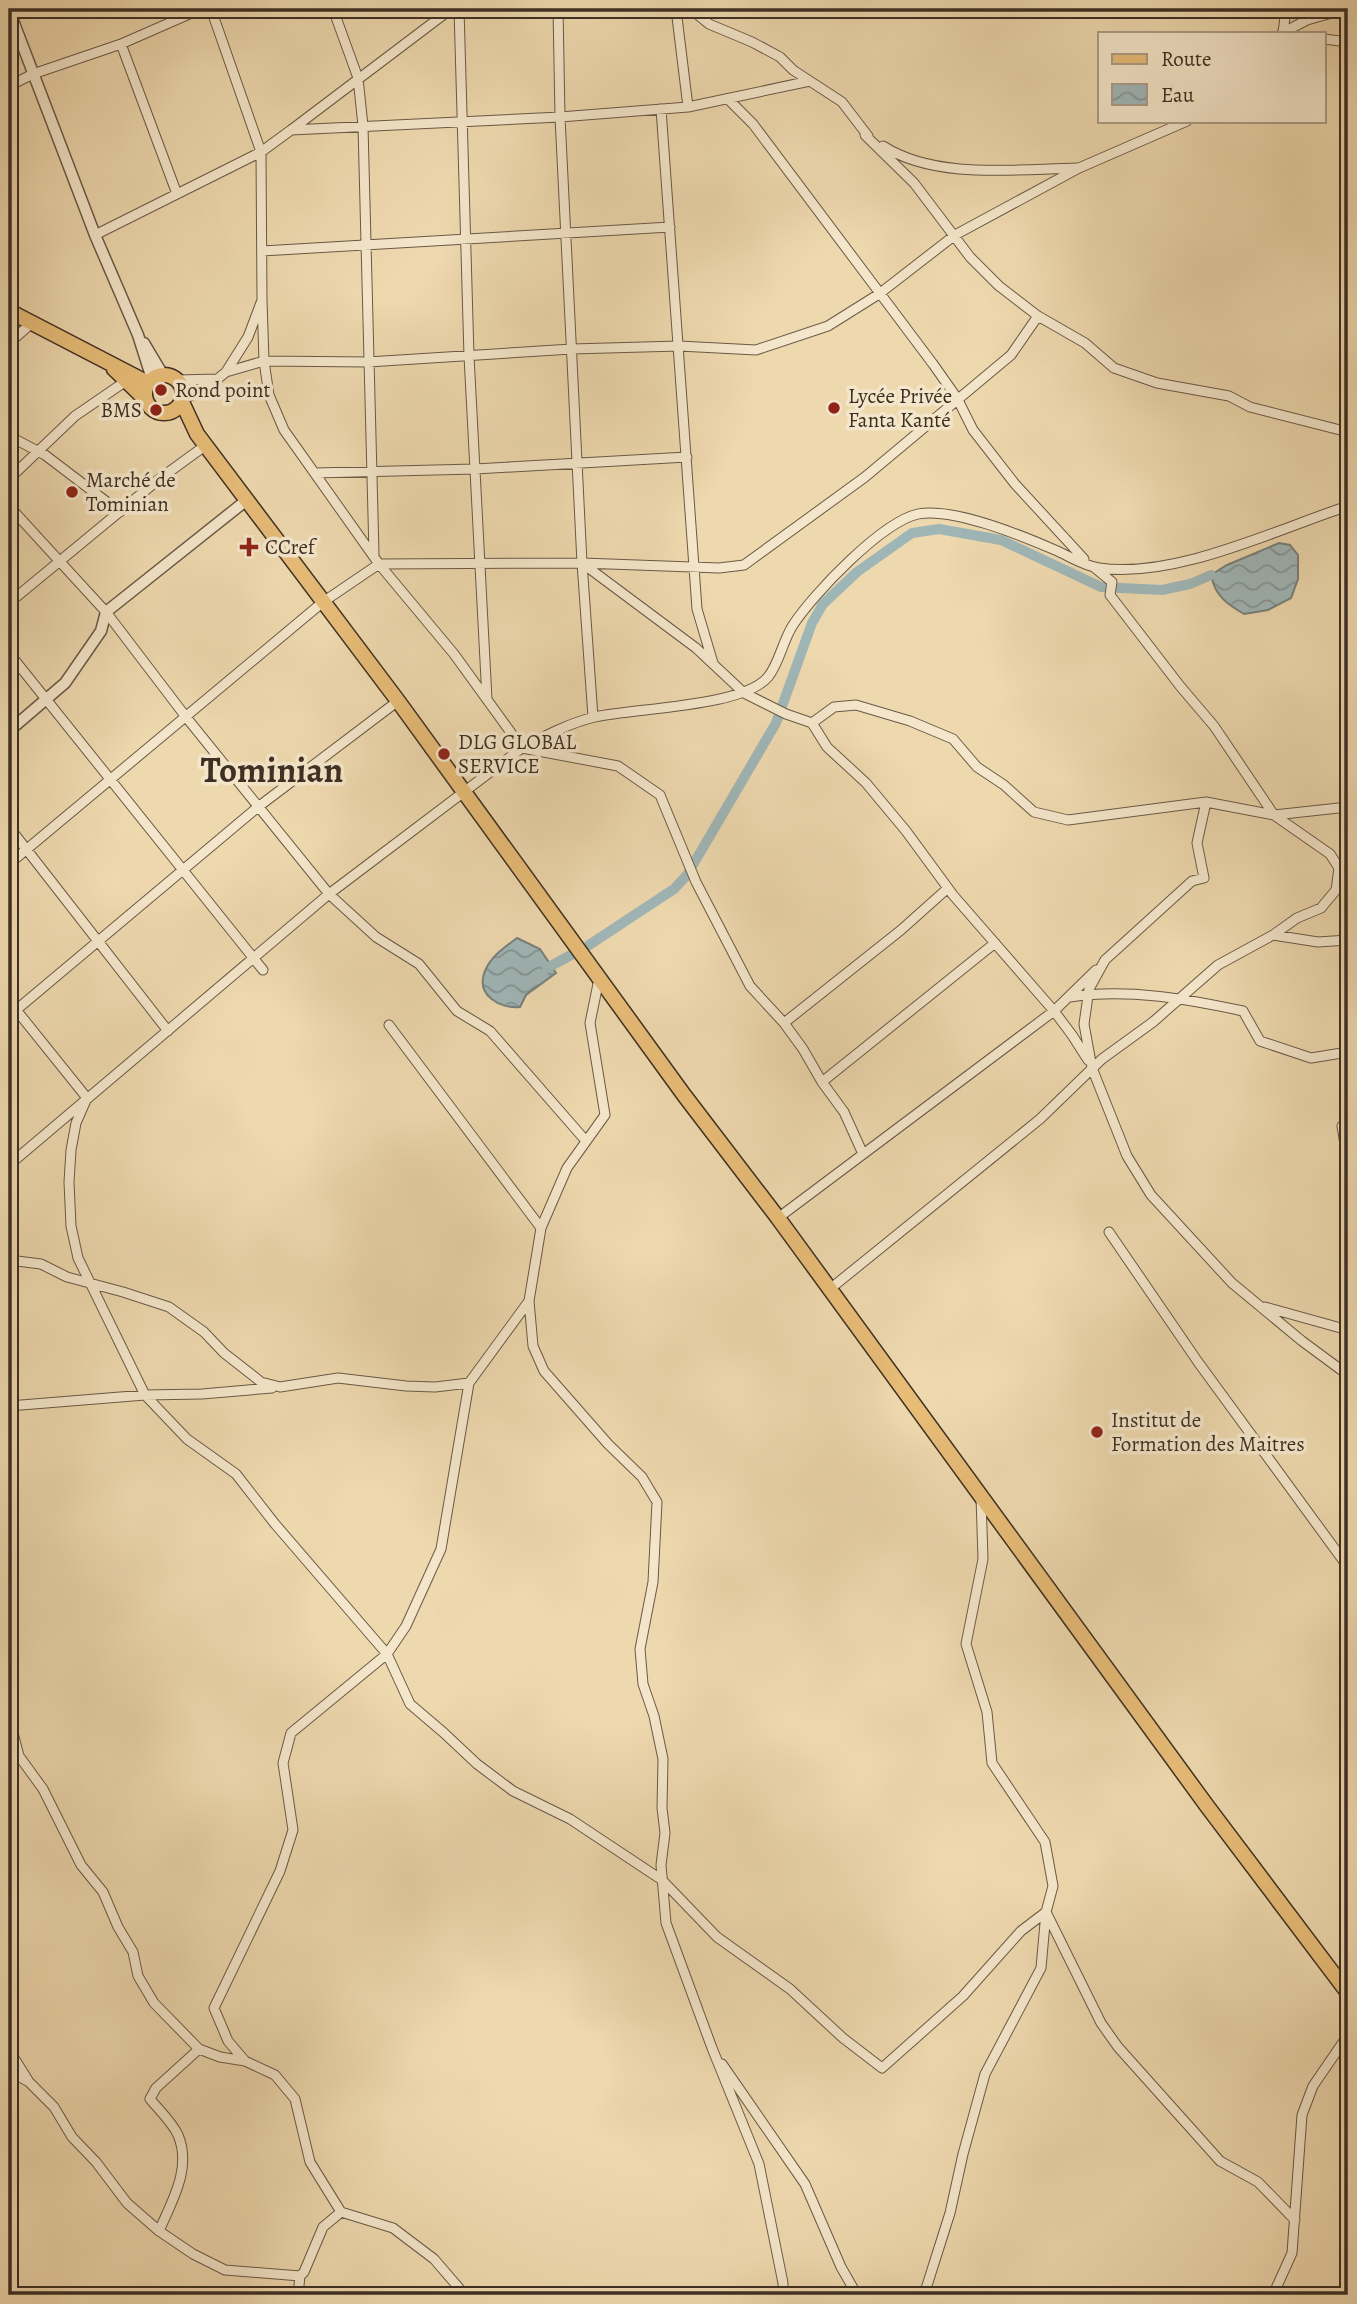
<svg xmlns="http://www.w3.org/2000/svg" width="1357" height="2304" font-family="Alegreya,serif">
<defs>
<pattern id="water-waves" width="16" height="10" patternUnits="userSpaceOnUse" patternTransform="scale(1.75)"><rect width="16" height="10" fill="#9fb6b7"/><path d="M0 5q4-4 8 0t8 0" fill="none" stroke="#839495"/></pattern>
</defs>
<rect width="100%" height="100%" fill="#eed8ae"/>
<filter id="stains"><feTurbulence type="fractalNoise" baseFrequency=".00286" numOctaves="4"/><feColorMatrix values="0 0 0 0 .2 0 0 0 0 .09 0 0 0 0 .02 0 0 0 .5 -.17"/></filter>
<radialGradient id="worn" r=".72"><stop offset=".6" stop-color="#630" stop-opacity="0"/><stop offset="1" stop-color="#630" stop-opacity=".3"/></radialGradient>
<path fill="url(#water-waves)" stroke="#78807c" stroke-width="2" d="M1279 543 1290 545 1298 555V579L1291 598 1268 610 1244 614C1227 604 1215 596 1211 575L1227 565Z
M517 938 540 949 556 973 526 995 520 1007C500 1009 475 995 485 971 491 956 505 947 517 938Z"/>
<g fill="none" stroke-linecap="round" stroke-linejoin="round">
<path stroke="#9fb6b7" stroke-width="10" d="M589 945 674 889 687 875 776 723 812 623 823 604 857 572 912 533 939 529 1001 540 1101 587 1162 590 1190 584 1211 575
M547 968 571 955"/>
<defs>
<path id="minor" d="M211 9 261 152 262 300 248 337 226 372
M333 9 358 78 363 126 374 554
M459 9 469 356 487 699
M558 9 560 117 582 563 593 717
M676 9 688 107
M691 9 709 24 752 42 780 57 793 70 842 102 868 136
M1282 33 1307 20 1346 9
M1283 33 1286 9
M1324 39 1348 42
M121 44 177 194
M9 86 33 74 121 44 201 9
M728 99 753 124 933 364 957 398 973 430 1015 484 1084 559
M661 109 697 609 713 663
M291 130 451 9
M865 135 914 183 970 257 999 286 1038 316 1085 343 1114 368 1157 383 1229 396 1250 407 1348 432
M883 146C936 180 1016 169 1077 168
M95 235 261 152 291 130 560 117 688 107 810 81
M262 251 670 227
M262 300 264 361 269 395 284 430 379 564 454 654 522 748 618 766 660 795 696 882 750 986 784 1023 803 1049 822 1082 844 1112 863 1154
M9 343 33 322
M178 380 216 379
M183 399 204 390 226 372 264 361 368 362 572 349 679 346 756 350 828 326 879 294 955 235 1079 168 1187 121
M9 436 45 455 120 512
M315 473 475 469 687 457
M9 479 75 416 126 381
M9 506 106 612 186 717 329 894 376 937 419 964 457 1011 490 1031 586 1141
M582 563 696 648 744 693 786 714 812 723 834 707 856 705 910 721 953 739 977 767 1004 785 1034 812 1068 820 1206 802 1274 815 1348 807
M1095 568 1112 582 1110 595 1180 686 1214 726 1274 815 1330 854 1339 868 1348 871
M9 603 158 480 206 445
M9 653 263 970
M812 723 827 747 866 783 906 831 953 895 1054 1011 1072 1035 1088 1060
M1206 802 1197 843 1204 878 1192 881 1105 960 1089 989 1084 1024 1092 1068 1127 1156 1151 1195 1232 1283 1302 1341 1348 1375
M9 827 168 1031
M9 864 323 602 379 564 582 563 719 568 744 565 865 477 1011 355 1038 316
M1339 868 1348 882
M1273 935 1318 942 1348 940
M1070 997C1127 988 1187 999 1243 1011L1260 1041 1311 1058 1348 1052
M9 1001 87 1098 76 1123 71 1150 69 1182 71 1226 78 1258 145 1395 187 1439 236 1474 275 1524 387 1654 410 1704 444 1733 477 1764 513 1791 570 1819 662 1880 717 1937 790 1989 843 2038 882 2068 963 1996 1021 1931 1046 1912 1053 1886 1045 1842 992 1763 987 1712 966 1644 983 1559 981 1497
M9 1016 258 807 398 701
M784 1023 901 930 948 888
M389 1025 541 1228
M822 1082 995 943
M1342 1126 1348 1163
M9 1165 329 894 522 748C545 736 569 723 595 717 635 708 743 707 768 677 779 664 783 640 793 625 814 593 882 522 918 514 952 507 1023 536 1055 550 1069 556 1084 566 1099 568 1175 579 1275 530 1348 506
M778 1218 1054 1011 1096 970
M1109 1232 1198 1362 1348 1567
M9 1260 41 1264 67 1277 123 1292 169 1307 204 1332 224 1353 261 1382 280 1387 338 1378 406 1386 435 1387 469 1383
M830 1289 1040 1119 1102 1059 1153 1022 1218 965 1273 935 1297 918 1321 908 1336 890 1339 868
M529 1301 533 1346 544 1371 608 1444 642 1477 657 1502 653 1582 640 1649 643 1684 654 1716 663 1759 662 1808 665 1833 661 1865 666 1923 712 2048 759 2164 783 2283V2295
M1265 1307 1348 1330
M9 1406 145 1395 202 1394 272 1388
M9 1717 19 1756 43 1789 81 1865 103 1892 118 1927 133 1952 138 1976 154 2003 199 2049 220 2057 245 2061 275 2075 295 2099 310 2162 341 2212 393 2228 434 2259 465 2295
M1047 1914 1101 2023 1118 2047 1220 2161 1258 2182 1295 2220
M9 2050 29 2082 54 2107 72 2137 96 2162 127 2203 159 2231 193 2254 225 2270 300 2276 304 2272 323 2227 341 2212
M245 2061 228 2041 214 2008 280 1871 293 1830 283 1763 291 1733 387 1654 406 1626 441 1549 469 1383 529 1301 541 1228 567 1168 605 1115 590 1023 599 979
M722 2064 805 2184 841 2267 857 2295
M9 2071 29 2082
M159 2231C172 2201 192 2168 178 2135 172 2122 159 2110 150 2099L156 2088 199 2049
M298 2295 300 2276
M924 2295 950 2213 963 2154 985 2074 1041 1968 1046 1912
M1273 2295 1292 2253 1302 2115 1313 2086 1348 2035"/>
<path id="tertiary" d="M9 10 95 235 138 335 152 379
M144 343 163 375
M9 731 65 683 101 631 106 612 248 499"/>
<path id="primary" d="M9 311 148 383
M114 369 146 400
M145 394a19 19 0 1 1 38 0a19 19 0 1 1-38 0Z
M182 402 197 434 398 701 684 1095 778 1218 1207 1806 1348 1993"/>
</defs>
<use href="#minor" stroke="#6a5946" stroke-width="11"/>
<use href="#tertiary" stroke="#6a5946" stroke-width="13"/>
<use href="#primary" stroke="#3e2f24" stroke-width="17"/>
<use href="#minor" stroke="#f4e6ca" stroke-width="9"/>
<use href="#tertiary" stroke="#f4e6ca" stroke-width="10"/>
<use href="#primary" stroke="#e7bc77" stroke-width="14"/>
</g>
<g fill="#8f2418" stroke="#f4e6ca" stroke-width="2.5">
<circle cx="161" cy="390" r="7"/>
<circle cx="834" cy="408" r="7"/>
<circle cx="156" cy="410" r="7"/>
<circle cx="72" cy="492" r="7"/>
<path d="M245.5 536.5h7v7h7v7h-7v7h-7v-7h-7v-7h7z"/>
<circle cx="444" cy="754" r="7"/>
<circle cx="1097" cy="1432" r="7"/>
</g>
<g text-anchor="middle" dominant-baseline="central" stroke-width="7" stroke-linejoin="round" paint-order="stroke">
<g font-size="21" fill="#3e2f24" stroke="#f4e6ca" text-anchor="start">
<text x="175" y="390">Rond point</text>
<text x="848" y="396">Lycée Privée<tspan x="848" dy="24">Fanta Kanté</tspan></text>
<text x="142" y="410" text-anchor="end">BMS</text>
<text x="86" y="480">Marché de<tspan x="86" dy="24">Tominian</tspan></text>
<text x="265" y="547">CCref</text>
<text x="458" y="742">DLG GLOBAL<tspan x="458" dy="24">SERVICE</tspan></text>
<text x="1111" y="1420">Institut de<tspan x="1111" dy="24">Formation des Maitres</tspan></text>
</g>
<g font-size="35" font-weight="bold" fill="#3e2f24" stroke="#f4e6ca">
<text x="272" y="770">Tominian</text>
</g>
</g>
<rect width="1357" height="2304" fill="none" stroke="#eed8ae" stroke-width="35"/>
<rect x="10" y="10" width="1336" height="2283" fill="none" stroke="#3e2f24" stroke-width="3.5"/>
<rect x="18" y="18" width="1322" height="2269" fill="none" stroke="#3e2f24" stroke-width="2"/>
<rect x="1098" y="32" width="228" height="91" fill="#f4e6ca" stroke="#ab9d88" stroke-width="2"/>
<rect x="1112" y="54" width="35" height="10" fill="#e7bc77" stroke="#ab9d88" stroke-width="2"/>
<text x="1161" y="66" font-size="21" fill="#3e2f24">Route</text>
<rect x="1112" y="84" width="35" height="21" fill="url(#water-waves)" stroke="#ab9d88" stroke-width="2"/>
<text x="1161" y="102" font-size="21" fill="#3e2f24">Eau</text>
<rect width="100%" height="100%" filter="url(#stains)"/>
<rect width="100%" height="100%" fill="url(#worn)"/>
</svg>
